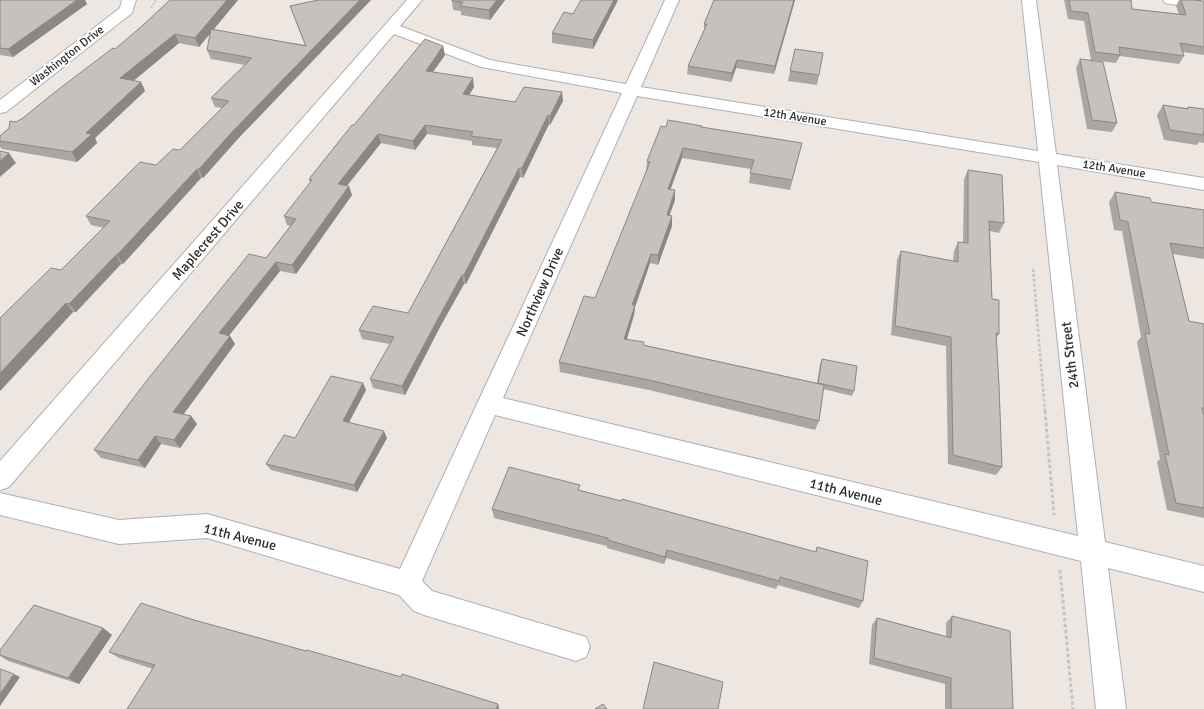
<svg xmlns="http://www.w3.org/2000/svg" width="1204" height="709" font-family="Signika,sans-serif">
<rect width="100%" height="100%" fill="#ede6e1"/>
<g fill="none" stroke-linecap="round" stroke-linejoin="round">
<defs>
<path id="minor" d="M122 0H136L132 13 6 112 0 113V100L120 8Z
M407 0H422L400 26 490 60 626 84 665 0H679L641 87 1038 151 1022 0H1036L1056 154 1204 178V190L1057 165 1105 542 1204 566V592L1108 568 1126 709H1096L1081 561 495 415 422 581 432 591 586 637 590 647 586 657 576 661 424 615 414 611 399 595 207 538 119 544 0 515V493L119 520 207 514 400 569 622 93 481 67 394 34 9 487 0 490V461ZM637 96 1039 162 1078 536 503 398Z
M1163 0H1204V8L1170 4 1165 3Z"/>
</defs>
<use href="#minor" stroke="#adb0b7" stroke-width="2"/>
<path stroke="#c4c4c4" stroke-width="2" stroke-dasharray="2 1.5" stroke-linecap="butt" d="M151 8 156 0"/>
<path stroke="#c4c4c4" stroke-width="2.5" stroke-dasharray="3 2" stroke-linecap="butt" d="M1033 269 1045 412"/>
<path stroke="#c4c4c4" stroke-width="3" stroke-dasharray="3.5 2.5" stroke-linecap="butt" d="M1045 411 1054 515
M1060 570 1073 709"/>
<use href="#minor" fill="#fff" fill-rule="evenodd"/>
</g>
<path fill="#aaa6a2" d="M0 0H85L87 4 13 57 0 55Z
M170 0H238L213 30 305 45 293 14 290 6 360 0 203 178H201L123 264H121L76 312H73L0 391 61 270 104 228 91 225 86 216 156 165 180 150 222 108 215 107 211 98 245 65 211 59 207 50 210 33 199 47 179 43 133 81 141 82 145 91 95 138 97 143 77 162 2 149 0 147V136L16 122 23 118 115 49 142 26Z
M505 0 490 20 461 15V11L453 10 452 1Z
M618 0 593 49 552 43V33L573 14Z
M714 0H795L774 74 736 68 731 82 687 74 688 66 704 30V24Z
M1064 0H1131L1132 9 1179 14 1176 6 1179 0H1194L1204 1V55L1183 52 1184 56 1179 64 1120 56 1116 63 1091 60 1084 21 1068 19Z
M443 46 445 55 433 72 474 87 469 95 515 102 563 101 550 125 549 124 523 178 520 177 466 284H464L441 325 405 395 373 388 370 379 390 344 362 339 359 330 408 313 497 148 472 145V141L427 134 415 150 381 143 347 186 352 195 296 274 280 271 229 335 235 344 184 414 191 416 197 424 180 448 161 444 145 468 101 458 94 450 266 258 290 226 287 225 284 216 310 183 309 179 354 125Z
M795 49 819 75 817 85 788 81Z
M1080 59 1117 123 1112 132 1087 129 1076 68Z
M1163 105 1187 108 1188 107 1204 109V143L1199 142 1197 145 1164 140 1157 115Z
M666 127H702L802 143 790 190 749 183 751 169 682 158 670 189 675 190V200L669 215 672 216V226L658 265 650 263 635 307 634 315 627 339 644 345 817 383 820 364 822 359 854 391 852 396 823 389 819 421 815 430 649 390 560 372 559 362 595 298 647 171H646L647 161Z
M968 170 1004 223 999 233 990 231 992 299 999 334 996 339 1002 467 996 475 948 464 946 346 891 335 897 260 901 251 953 261 954 251 958 242 963 243 964 179Z
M1115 192 1151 202 1204 210V259L1173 254 1189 321 1204 324V518L1167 510 1157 462 1160 459 1137 342 1141 337 1122 231 1114 230 1109 202Z
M363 383 366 390 349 422 387 438 357 492 271 470 266 464 295 438Z
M580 490 815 552 817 547 863 601 859 608 778 585 776 589 666 558 664 564 607 548V546L494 518 492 509Z
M952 616 1013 709H945V684L869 664 872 625 877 618 946 636V623Z
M194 620 498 704 499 709H127L153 669 119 658 109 652Z
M103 628 112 635 79 684 8 661 0 656V650Z"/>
<path fill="#8b8784" d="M77 0H85L87 4 13 57 8 49Z
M227 0H238L199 47 195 38Z
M360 0H371L236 141 203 178 199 169 232 132Z
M497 0H505L490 20 489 10Z
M614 0H618L593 49V40Z
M794 0H795L774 74 775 66Z
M175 34 179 43 125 88 120 78Z
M443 46 445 55 427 80 426 71Z
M737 60 736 68 731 82 732 73Z
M473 78 474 87 464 103 463 94Z
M141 82 145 91 95 138 97 143 77 162 72 152 86 133Z
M562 92 563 101 550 125V116Z
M548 115 549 124 523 178 522 168Z
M425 125 427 134 415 150 413 141Z
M378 134 381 143 341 193 338 184Z
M683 148 682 158 667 199 668 189Z
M9 153 16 163 0 177V161Z
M519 168 520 177 466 284 464 275Z
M197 169 201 178 123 264 117 255Z
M349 186 352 195 296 274 292 265Z
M675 190V200L666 225 667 215Z
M672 216V226L658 265V255Z
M651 254 650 263 635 307 634 315 624 348V339L632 305Z
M116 255 121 264 76 312 69 304Z
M276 262 280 271 224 342 219 333Z
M462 275 464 284 441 325 405 395 402 386 439 317Z
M66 303 73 312 0 391V373Z
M230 336 235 344 179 420 173 412Z
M363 383 366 390 346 428 343 421Z
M191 416 197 424 180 448 174 440Z
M384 431 387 438 357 492 354 485Z
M155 436 161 444 145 468 138 460Z
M667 550 666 558 664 564 665 557Z
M103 628 112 635 79 684 68 678Z
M14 674 20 677 0 706V694Z
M498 704 499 709H496Z"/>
<path fill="#c6c1bc" stroke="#8b8784" d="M0 0H77L8 49 0 48Z
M170 0H227L195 38 175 34 120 78 141 82 86 133 92 134 72 152 0 141V136L9 128 10 121 16 122 23 118 55 92 113 48 115 49 142 26Z
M318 0H360L232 132 199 169H197L117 255H116L69 304 66 303 0 373V318L51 268 61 270 110 221 86 216 140 162 156 165 173 149 180 150 229 101 211 98 252 58 207 50 211 29 306 46 290 6Z
M452 0H497L489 10 460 6 463 2 452 1Z
M581 0H614L593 40 552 33 564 12 573 14Z
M714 0H794L775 66 737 60 732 73 688 66 707 24H704Z
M1069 0H1131L1132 9 1186 15 1181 0H1194L1204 1V47L1180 43 1184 56 1119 47 1120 55 1095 52 1088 13 1071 11Z
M425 39 443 46 426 71 473 78 463 94 515 102 524 87 562 92 550 116 548 115 522 168H519L464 275H462L439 317 402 386 370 379 394 337 359 330 373 306 408 313 502 140 471 136 473 132 425 125 413 141 378 134 338 184 349 186 292 265 276 262 219 333 230 336 173 412 191 416 174 440 155 436 138 460 94 450 148 379 249 254 266 258 296 219 284 216 312 180 309 179 352 125H354Z
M795 49 823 53 819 75 790 71Z
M1080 59 1103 62 1117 123 1092 120Z
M1163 105 1188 109V107L1204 109V132H1203L1204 135 1170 130Z
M668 120 702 126 701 127 802 143 792 180 750 173 754 160 683 148 668 189 675 190 667 215 672 216 658 255 651 254 632 305H635L624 339 644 342 643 345 824 385 819 421 649 380 559 362 584 296 595 298 650 162 647 161 661 126 666 127Z
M0 151 9 153 0 161Z
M968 170 1002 175 1004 223 989 221 992 299 999 300V334L996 333 999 385 1002 467 953 455 951 337 895 326 901 251 958 262V242L968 243Z
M1115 192 1150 198 1151 202 1204 210V248L1170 243 1189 321 1204 324V408H1202L1204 415V508L1176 503 1165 454 1169 455 1145 333 1150 334 1128 222 1120 220Z
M822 359 857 366 854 391 818 383Z
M331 376 363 383 343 421 384 431 354 485 266 464 284 435 295 438Z
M509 467 580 485 578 490 621 501 622 499 816 552 817 547 868 561 863 601 780 577 779 581 667 550 665 557 608 540V538L492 509Z
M141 603 194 620 306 651 307 650 401 677 402 674 498 704 496 709H127L155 665 109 652Z
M34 605 103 628 68 678 0 655V650Z
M952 616 1010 631 1013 709H951V678L874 658 877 618 951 638Z
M654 662 723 682 718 709H643Z
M0 669 14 674 0 694Z
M603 704 607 709H595Z"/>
<g text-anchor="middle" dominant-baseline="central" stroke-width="4" stroke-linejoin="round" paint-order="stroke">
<g font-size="12" fill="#2d2d2d" stroke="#fff">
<text transform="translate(67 56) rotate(-38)">Washington Drive</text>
<text transform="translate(795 117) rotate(9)">12th Avenue</text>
<text transform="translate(1114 169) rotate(9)">12th Avenue</text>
</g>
<g font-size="14" fill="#2d2d2d" stroke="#fff">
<text transform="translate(208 240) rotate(-49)">Maplecrest Drive</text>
<text transform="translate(540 292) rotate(-66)">Northview Drive</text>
<text transform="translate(1070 355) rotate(-97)">24th Street</text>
<text transform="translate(846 492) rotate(14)">11th Avenue</text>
<text transform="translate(240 537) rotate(14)">11th Avenue</text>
</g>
</g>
</svg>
